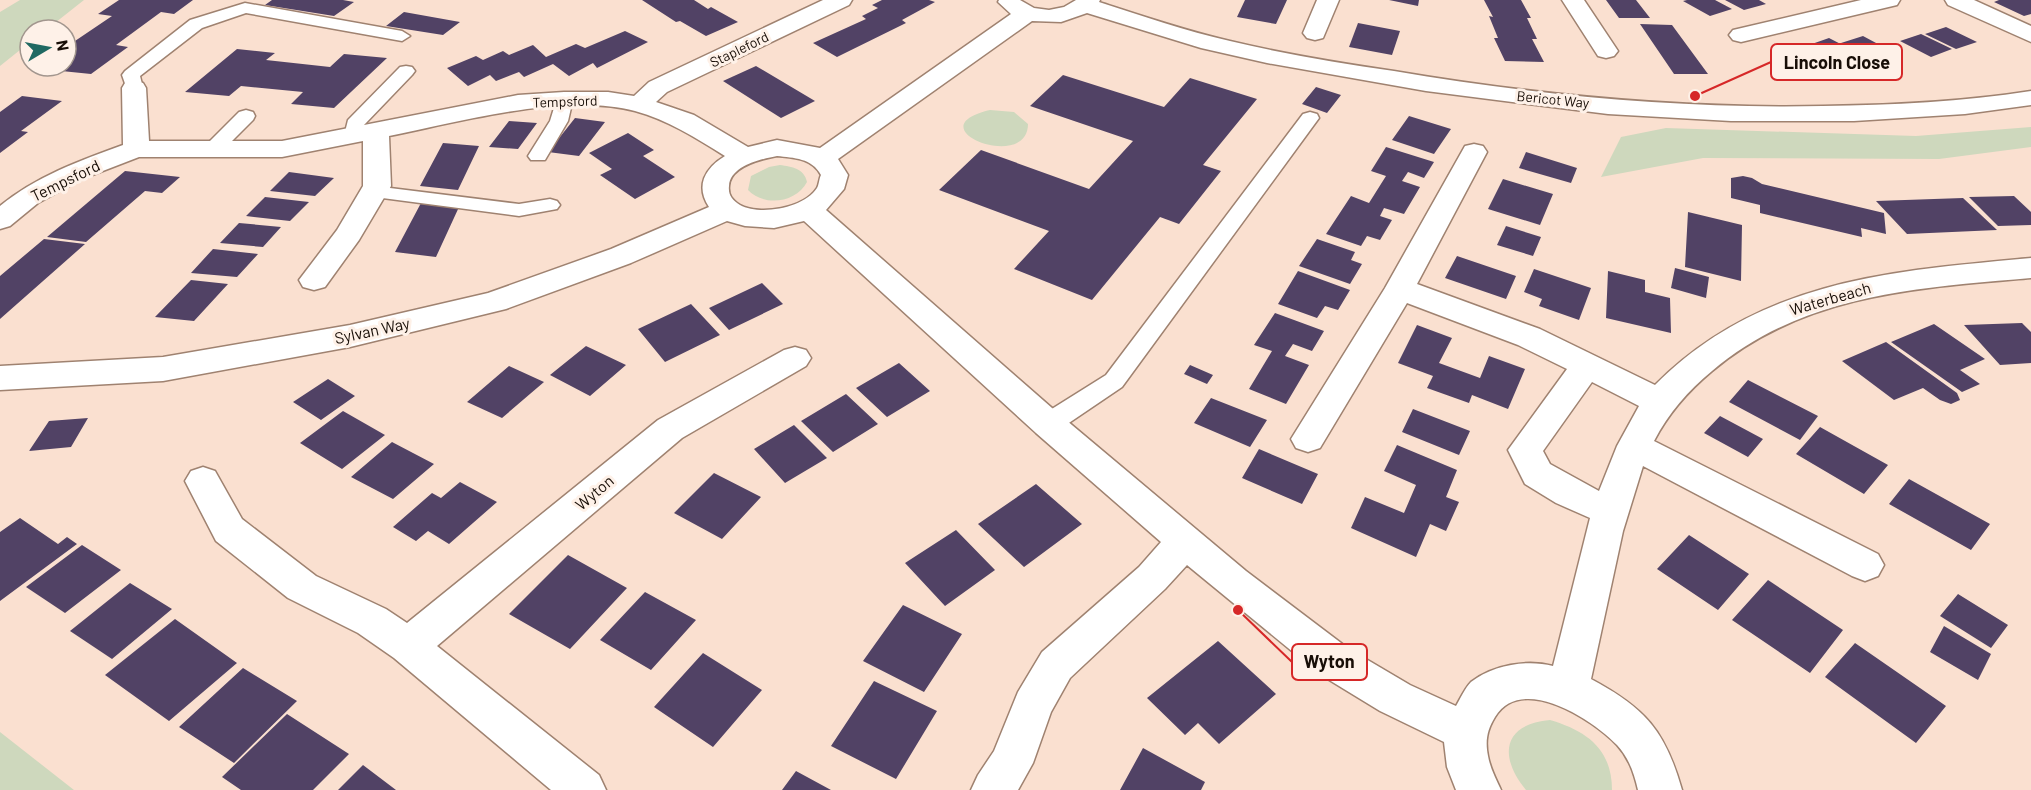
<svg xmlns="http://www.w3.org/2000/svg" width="2031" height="790" font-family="Barlow,sans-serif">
<rect width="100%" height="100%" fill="#fae0d0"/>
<path fill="#ced8bd" d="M20 0H84L46 30H30V42L0 66V12Z
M990 110 1014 112 1028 124C1028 173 913 128 990 110Z
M2031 127V147L1939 159 1703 158 1601 177 1621 137 1666 128 1916 136Z
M780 165C792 167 804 168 807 182 796 203 764 207 748 190L751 176 769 167Z
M1550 720C1587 731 1612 749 1612 790H1526C1498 756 1503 724 1550 720Z
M0 732 74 790H0Z"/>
<path fill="#514265" d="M119 0H193L174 14 161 12 116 45 128 47 91 74 32 68 66 66V41H75L112 16 98 14Z
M272 0H343L354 2 334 16 265 5Z
M642 0H694L708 9 711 7 738 22 706 36 680 21 676 22Z
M882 0H929L935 2 902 20 906 23 837 57 813 43 866 19 862 16 878 8 872 5Z
M1245 0H1287L1276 24 1237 17Z
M1389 0H1419L1418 6Z
M1484 0H1521L1531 18H1527L1537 39H1532L1544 62 1505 61 1494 38H1498L1489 16 1493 17Z
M1606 0H1636L1650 18H1619Z
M1687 0H1715L1732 9 1710 16 1683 1Z
M1725 0H1759L1766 4 1744 10Z
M1999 0H2031V14L2024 16 1994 2Z
M404 12 460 22 443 35 386 26Z
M1358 23 1400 31 1392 55 1349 47Z
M1640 24 1672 25 1708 74H1674Z
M1946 27 1977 42 1956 49 1925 34Z
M625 31 648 42 597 68 593 63 569 76 553 64 524 77 519 72 496 81 490 75 468 86 447 68 476 56 483 60 503 51 509 55 533 45 546 57 576 44 585 48Z
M1921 34 1952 49 1931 57 1900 41Z
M1863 36 1891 51 1869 58 1841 43Z
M1829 38 1858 53 1838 60 1809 45Z
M237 49 275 53 266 60 330 67 344 54 387 58 334 108 291 104 303 92 241 86 229 96 185 92Z
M756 66 815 101 781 118 723 81Z
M1063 75 1164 107 1190 78 1257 99 1203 165 1221 171 1179 224 1160 217 1092 300 1014 269 1049 231 939 190 981 150 1089 189 1133 141 1030 106Z
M1316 87 1341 95 1327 113 1302 104Z
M22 96 62 101 21 131 28 132 0 153V112Z
M1409 116 1451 129 1434 154 1392 140Z
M575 118 605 122 579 156 548 152Z
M509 121 537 123 518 149 489 147Z
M628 133 654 150 643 156 675 177 635 199 600 175 612 169 589 153Z
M443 143 479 146 458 190 420 186Z
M1386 147 1434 162 1424 178 1408 172 1402 181 1420 187 1404 214 1384 208 1380 216 1392 220 1380 240 1367 236 1361 246 1326 234 1351 196 1369 203 1386 176 1371 171Z
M1526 152 1577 168 1571 183 1519 168Z
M125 171 180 177 162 193 145 191 86 242 47 237Z
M289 172 334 178 315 196 270 191Z
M1743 176 1752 178 1762 184 1884 213 1886 234 1861 228 1862 237 1760 213V205L1731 198V178Z
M1503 179 1553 194 1540 225 1488 209Z
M2014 196 2031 212V225L1998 226 1969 197Z
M265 197 309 202 290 221 246 216Z
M1963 198 1997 230 1907 234 1876 201Z
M421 203 459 207 436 257 395 252Z
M1688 212 1742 225 1741 281 1685 267Z
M239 223 281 227 263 247 220 243Z
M1506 226 1541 237 1533 256 1497 245Z
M44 239 85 244 0 319V276Z
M1317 239 1355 252 1351 260 1362 264 1350 284 1299 266Z
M213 249 258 254 237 277 191 273Z
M1457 256 1516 276 1506 299 1445 278Z
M1675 268 1709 277 1706 298 1671 288Z
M1534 269 1591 288 1579 320 1539 306 1542 299 1524 292Z
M1298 271 1350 290 1338 310 1325 306 1317 318 1278 304Z
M1608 271 1645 280V292L1670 298 1671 333 1606 318Z
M191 280 228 284 194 321 155 317Z
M762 283 783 304 729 330 709 308Z
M691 304 720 335 665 362 638 329Z
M1275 313 1324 331 1312 351 1293 344 1285 356 1309 365 1286 404 1249 389 1272 351 1254 345Z
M2022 323 2031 332V363L2000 365 1964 325Z
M1934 324 1985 359 1960 370 1980 384 1962 392 1891 342Z
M1417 325 1452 338 1439 363 1480 378 1489 356 1525 369 1508 409 1472 395 1469 403 1427 388 1433 376 1398 363Z
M1886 342 1957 393 1960 400 1951 404 1940 400 1923 388 1894 400 1842 361Z
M586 346 626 365 590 396 550 375Z
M899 363 930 391 887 417 856 388Z
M1190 365 1213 375 1207 384 1184 374Z
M509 366 544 382 502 418 467 402Z
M328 379 355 396 321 420 293 402Z
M1748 380 1818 416 1800 440 1729 402Z
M846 394 878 424 833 452 801 421Z
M1211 398 1267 420 1250 447 1194 423Z
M1413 409 1470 431 1459 455 1402 432Z
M343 411 385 435 342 469 300 443Z
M1720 416 1763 439 1748 457 1704 433Z
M88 418 71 447 29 451 49 421Z
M794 425 827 458 785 483 754 449Z
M1820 427 1888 465 1864 494 1796 454Z
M392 442 434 464 393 499 351 477Z
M1397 445 1457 470 1446 497 1459 502 1446 531 1430 524 1416 557 1351 528 1365 497 1404 513 1416 485 1384 471Z
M1259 449 1318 474 1302 504 1242 478Z
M714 473 761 497 722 539 674 513Z
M1909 479 1990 524 1971 550 1889 504Z
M460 482 497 502 449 544 428 531 416 541 393 527 432 493 441 498Z
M1036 484 1082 524 1024 567 978 524Z
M20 518 58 544 67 537 77 544 0 601V532Z
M956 530 995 570 945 606 905 563Z
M1689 535 1749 574 1718 610 1657 569Z
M82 545 121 570 65 613 26 587Z
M568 555 627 588 570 649 509 614Z
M1768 580 1843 630 1810 673 1732 620Z
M130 583 172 609 112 659 70 631Z
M645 592 696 620 651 670 600 640Z
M1958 594 2008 625 1991 648 1940 616Z
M903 605 962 634 924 692 863 661Z
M175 619 237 663 169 721 105 675Z
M1944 626 1991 654 1978 680 1930 652Z
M1218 641 1276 694 1219 744 1198 723 1185 735 1147 698Z
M1855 643 1946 706 1916 743 1825 677Z
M703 653 762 690 713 747 654 707Z
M243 668 297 701 234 763 179 727Z
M874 681 937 711 896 779 831 746Z
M287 714 349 754 313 790H241L222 777Z
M1143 748 1205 782 1201 790H1120Z
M363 765 396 790H338Z
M796 771 831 790H782Z"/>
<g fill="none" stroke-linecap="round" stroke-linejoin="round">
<defs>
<path id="lane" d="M245 3 402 31 410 36 402 41 246 13 202 28 140 76 143 88 140 92H128L122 75 125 71 190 20Z
M406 66 412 67 415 71 412 75 364 125 360 140H346L344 136 348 120 400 67Z
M564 94 570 95 573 99 568 121 545 160H531L528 156 550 121 558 95Z
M246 110 253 112 255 116 253 120 220 153H206L203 149 206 145 239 112Z
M1310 112 1317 114 1319 118 1122 387 1057 431 1048 433 1039 431 1036 424 1039 417 1106 375 1303 114Z
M374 186 519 204 550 199 557 201 560 205 557 209 519 216 367 196 364 192 367 188Z"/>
<path id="street" d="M823 0H852L849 5 667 92 656 102 694 115 748 147 777 140 820 148 1011 14 998 2 999 0H1020L1034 8 1049 10 1064 7 1076 0H1100L1099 2C1142 16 1186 31 1230 41 1284 54 1339 63 1394 71 1536 95 1679 109 1823 106 1893 105 1962 102 2031 91V105L1965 114 1854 121H1731L1608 114 1426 91 1267 63 1201 48 1087 13 1061 22 1032 21 838 159 848 175 844 189 826 210 1060 415 1246 571 1349 649 1410 685 1456 706C1460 699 1465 688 1471 682 1493 665 1527 659 1553 666L1590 518 1556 503 1525 484 1508 450 1567 369 1518 345 1407 303 1320 448 1308 452 1296 448 1291 439 1385 288 1465 146 1474 144 1483 146 1487 152 1417 284 1540 329 1655 385C1759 280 1891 271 2031 258V278C1917 288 1803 294 1712 371 1688 391 1669 412 1654 441L1878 554 1884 565 1878 576 1865 581 1852 576 1643 466 1623 531 1591 679C1645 708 1665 730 1682 790H1638C1634 773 1629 758 1617 745 1593 720 1522 673 1495 717 1487 730 1485 741 1488 756 1490 768 1496 779 1501 790H1456L1447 767 1444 742 1380 711 1321 675 1187 565 1165 589 1070 678 1051 712 1033 763 1018 790H971L978 775 994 751 1018 692 1042 652 1139 567 1161 542 1036 433 804 221 774 228 745 226 727 221 631 263 506 309 350 347 163 381 0 390V366L163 357 350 325 488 293 611 249 709 207C695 186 705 168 725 156 696 138 668 120 635 111 566 92 459 122 389 136L391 186 359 240 325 287 314 290 303 287 299 280 337 230 363 186V141L282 157H139L82 179 38 203 10 226 0 229V206C37 176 79 161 123 145L122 88 125 83 134 81 143 83 146 88 149 141H282L518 95 564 92H608L634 96 649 82ZM777 156C794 158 812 158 821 175 819 179 819 185 817 188 804 208 760 216 740 205 732 200 728 195 729 186 730 166 761 159 777 156ZM1592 382 1639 406 1617 446 1599 491 1550 464 1543 451Z
M1317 0H1339L1323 38 1315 40 1307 38 1303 33Z
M1562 0H1584L1618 51 1614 56 1606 58 1598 56Z
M1861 0H1900L1897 5 1741 42 1733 40 1729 35 1733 30Z
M1945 0H1974L2031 26V42L1948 5Z
M795 347 806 350 811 358 806 366 682 438 437 646 599 775 606 790H551L394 658 358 633 288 598 216 541 185 481 191 471 203 467 215 471 242 519 316 576 386 609 407 623 658 420 784 350Z"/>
</defs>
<use href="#lane" stroke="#9f8270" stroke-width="3"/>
<use href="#street" stroke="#9f8270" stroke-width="3"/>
<use href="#lane" fill="#fff" fill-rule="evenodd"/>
<use href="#street" fill="#fff" fill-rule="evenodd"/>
</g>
<g text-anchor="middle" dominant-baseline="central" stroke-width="6" stroke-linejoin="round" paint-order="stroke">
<g font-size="14" fill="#180e07" stroke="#fef1e8">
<text transform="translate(739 49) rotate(-26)">Stapleford</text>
<text transform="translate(1553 99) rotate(6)">Bericot Way</text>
<text transform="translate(565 101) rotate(-2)">Tempsford</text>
</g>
<g font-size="16" fill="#180e07" stroke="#fef1e8">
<text transform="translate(65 180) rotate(-26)">Tempsford</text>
<text transform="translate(1830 298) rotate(-16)">Waterbeach</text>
<text transform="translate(372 330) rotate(-12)">Sylvan Way</text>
<text transform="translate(594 492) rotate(-40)">Wyton</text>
</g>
</g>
<path fill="none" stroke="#d62828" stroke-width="2" d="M1695 96L1771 62M1238 610L1292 662"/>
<g fill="#d62828" stroke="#fef1e8" stroke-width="2">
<circle cx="1695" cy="96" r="6"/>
<circle cx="1238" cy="610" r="6"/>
</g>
<g fill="#fef1e8" stroke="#d62828" stroke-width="2">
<rect x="1771" y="44" width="131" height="36" rx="6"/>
<rect x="1292" y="644" width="75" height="36" rx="6"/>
</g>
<g font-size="18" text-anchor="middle" font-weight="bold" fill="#180e07">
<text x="1837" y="69">Lincoln Close</text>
<text x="1329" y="668">Wyton</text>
</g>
<g transform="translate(48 48) rotate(80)"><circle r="28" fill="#fef1e8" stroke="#a2968e" stroke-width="1.5"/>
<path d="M0-4.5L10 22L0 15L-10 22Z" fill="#206962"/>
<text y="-9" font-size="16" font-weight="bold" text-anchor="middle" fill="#180e07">N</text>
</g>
</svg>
